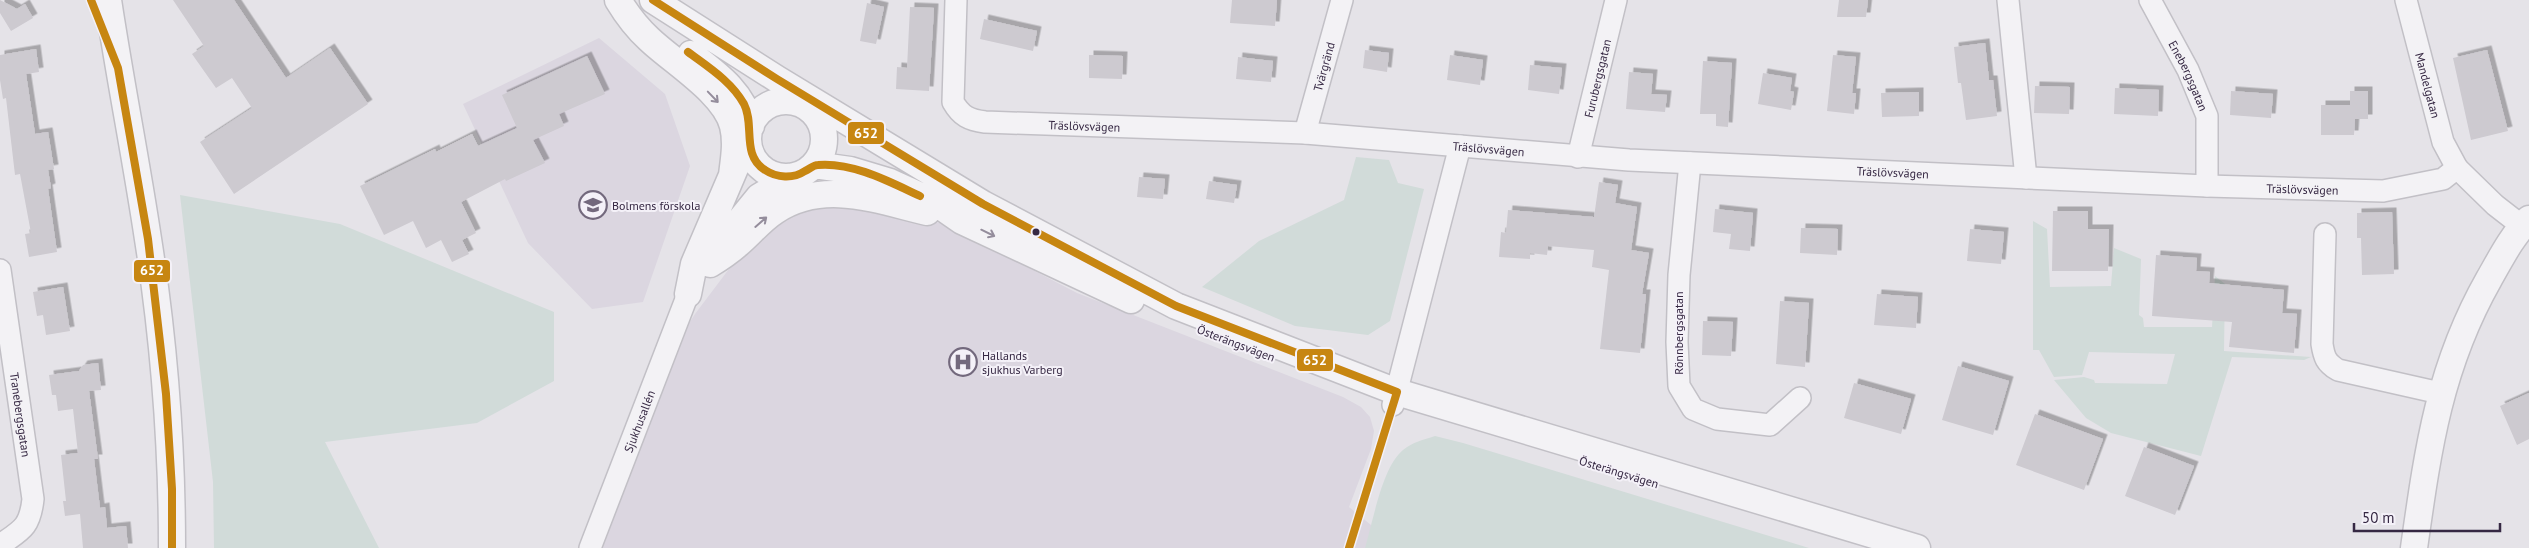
<svg xmlns="http://www.w3.org/2000/svg" width="2529" height="548" font-family="'PT Sans',sans-serif">
<defs>
<filter id="shadow"><feDropShadow dx="4.5" dy="-4.5" stdDeviation="0" flood-color="#0004"/></filter>
</defs>
<rect width="100%" height="100%" fill="#e5e3e8"/>
<path fill="#dbd6e0" d="M599 38 665 94 690 166 643 302 592 309 528 243 463 104Z
M842 199 944 224 1077 293 1343 397 1361 407 1370 417 1374 431 1371 449 1349 507 1371 525 1389 548H602L686 328 695 314 735 261 781 215Z"/>
<path fill="#d1dbd9" d="M1356 157 1389 160 1398 183 1424 189 1390 321 1368 335 1295 326 1202 287 1259 241 1344 200Z
M180 195 340 224 554 312V381L477 423 325 442 379 548H214L213 482Z
M2033 221 2047 229 2050 287 2111 286 2114 248 2141 259 2139 315 2143 318 2144 327H2212L2215 276 2225 284 2224 351 2311 357 2304 360 2232 357 2201 456 2111 433 2086 418 2054 380 2084 377 2094 380 2095 383 2167 384 2175 354 2089 352 2082 375 2054 377 2039 350H2033Z
M1435 436 1463 443 1809 548H1365C1373 522 1382 467 1403 450 1413 442 1423 440 1435 436Z"/>
<path fill="#cdcad0" filter="url(#shadow)" d="M0 0 17 9 25 4 33 18 11 31 0 13Z
M173 0H234L286 78 330 48 368 104 234 194 200 142 252 108 232 78 216 88 192 54 204 46Z
M1232 0H1277L1275 26 1230 23Z
M1839 0H1868L1866 17H1837Z
M867 3 884 7 876 44 860 41Z
M910 7 934 8 929 91 896 89 897 67 907 68Z
M984 19 1037 31 1033 51 980 39Z
M1985 43 1989 80H1993L1997 116 1966 120 1961 83H1958L1954 47Z
M36 49 39 72 26 74 35 134 48 132 54 169 48 170 51 188 48 189 57 252 29 257 25 234 31 233 20 174 15 175 6 98 3 99 0 80V55Z
M1365 50 1389 53 1387 72 1363 68Z
M2487 50 2508 131 2471 140 2453 58Z
M1089 55 1123 56 1122 79 1089 78Z
M1450 55 1483 60 1480 85 1447 80Z
M1833 55 1856 57 1852 93H1856L1854 114 1827 111Z
M587 56 605 94 559 114 564 126 533 140 545 163 506 181 505 179 461 202 476 233 462 240 469 254 452 262 441 240 426 248 413 221 384 235 360 186 435 149 436 152 472 134 478 146 517 128 502 95Z
M1238 57 1273 61 1271 82 1236 79Z
M1703 61 1732 63 1728 127 1716 126V114H1700Z
M1530 65 1562 68 1559 94 1528 90Z
M1629 72 1653 74 1651 94 1667 95 1665 112 1626 109Z
M1763 73 1792 78 1790 91 1794 92 1791 110 1758 104Z
M2035 86 2070 87 2069 114 2034 113Z
M2115 88 2159 90 2158 116 2114 114Z
M2231 91 2273 94 2271 118 2230 115Z
M2350 91H2368V119H2355L2354 135H2321V105H2350Z
M1919 92V116L1882 117 1881 93Z
M1139 177 1165 179 1163 199 1137 197Z
M1209 181 1237 185 1234 203 1206 199Z
M1599 182 1618 185 1615 203 1637 207 1631 250 1649 253 1642 294H1646L1640 353 1600 349 1609 270 1592 267 1594 250 1548 246 1547 255 1530 253V259L1499 257 1501 232 1506 233 1508 210 1594 217Z
M1715 209 1753 213 1750 251 1729 249 1731 234 1713 232Z
M2053 211H2088V229H2109L2108 271H2052Z
M2392 212 2394 274 2362 275 2361 238H2357V213Z
M1801 228 1838 229 1837 255 1800 253Z
M1970 229 2004 232 2001 264 1967 261Z
M2156 255 2197 258 2196 271 2210 272 2209 283 2284 290 2282 313 2297 314 2294 353 2229 347 2232 322 2152 316Z
M63 287 70 331 46 335 43 315 37 316 33 292Z
M1877 294 1918 297 1916 328 1874 325Z
M1780 301 1809 303 1805 367 1776 364Z
M1703 321 1733 322 1731 356 1702 355Z
M98 363 101 390 89 391 98 459H94L100 508 105 507 107 528 126 526 128 548H83L80 514 65 516 63 501H66L61 455 78 453 73 409 58 411 56 395H52L49 375 79 371 83 365Z
M1958 366 2009 381 1993 435 1942 420Z
M1854 383 1911 399 1901 434 1844 418Z
M2529 393V439L2517 445 2500 406Z
M2035 414 2103 439 2084 490 2016 465Z
M2144 447 2194 466 2175 515 2125 496Z"/>
<g fill="none" stroke-linecap="round" stroke-linejoin="round">
<defs>
<g id="minor">
<path id="s1" d="M956 0 953 102C961 116 969 120 985 122L1305 133 1629 160 2207 186 2383 191 2443 179 2457 168 2495 205 2522 226"/>
<path d="M2008 0 2026 178"/>
<path id="s2" d="M2150 0 2188 70 2207 116V186"/>
<path id="s3" d="M2406 0 2443 142 2457 168"/>
<path id="s4" d="M1305 133 1342 0"/>
<path id="s5" d="M1578 157 1616 0"/>
<path d="M1690 163 1679 275 1677 342 1679 386 1693 409 1717 419 1770 425 1800 398"/>
<path d="M2325 234 2322 344C2324 357 2326 363 2338 370L2440 393"/>
<path id="s6" d="M0 270 33 499C30 527 22 530 0 545"/>
<path d="M1393 405 1460 146"/>
<path id="s7" d="M590 548 688 294"/>
</g>
<path id="tertiary" d="M108 0C120 80 136 159 148 239 164 341 172 445 172 548
M618 0C627 15 636 27 649 39 673 62 725 93 733 126 737 142 734 159 732 175
M653 0 777 79 983 204 1176 306 1397 392 1917 548
M691 54C717 74 743 92 751 126
M748 139a38 38 0 1 1 76 0a38 38 0 1 1-76 0Z
M814 165 850 170 890 182 936 203 962 221 1131 300
M724 240 759 197 794 176
M710 264C720 258 730 251 738 244 751 233 761 220 775 211 823 179 876 200 927 212
M688 294 694 264 739 159
M2414 548C2428 449 2439 367 2489 279 2501 258 2512 236 2529 219"/>
</defs>
<use href="#minor" stroke="#c2c0c6" stroke-width="24"/>
<use href="#tertiary" stroke="#c2c0c6" stroke-width="29"/>
<use href="#minor" stroke="#f3f2f5" stroke-width="21"/>
<use href="#tertiary" stroke="#f3f2f5" stroke-width="26"/>
<defs>
<path id="bus-1" d="M91 0 118 68 148 239 166 394 172 489V548
M653 0 777 79 983 204 1176 306 1397 392 1349 548
M688 52C708 67 731 81 744 104 755 125 741 155 765 170 777 178 793 179 805 171 810 169 813 165 818 165 853 162 890 182 920 196"/>
</defs>
<use href="#bus-1" stroke="#f4f1f8" stroke-width="11"/>
<use href="#bus-1" stroke="#c78611" stroke-width="8"/>
</g>
<defs><path id="oneway-shaft" d="M-6 0H5M1.5-3L5.5 0L1.5 3" fill="none" stroke-width="1.6" stroke-linecap="round" stroke-linejoin="round" transform="scale(1.25)"/></defs>
<g stroke="#948d9c">
<use href="#oneway-shaft" transform="translate(713 97) rotate(46)"/>
<use href="#oneway-shaft" transform="translate(761 222) rotate(-41)"/>
<use href="#oneway-shaft" transform="translate(988 233) rotate(26)"/>
</g>
<defs>
<symbol id="school-ring" viewBox="-11 -11 22 22"><circle r="9.5" fill="#f4f1f8" stroke="#73697d" stroke-width="1.5"/><path d="M0-5L7-2L0 1L-7-2ZM-4 1L0 2.5L4 1V4Q0 6-4 4Z" fill="#73697d"/></symbol>
<symbol id="hospital-ring" viewBox="-11 -11 22 22"><circle r="9.5" fill="#f4f1f8" stroke="#73697d" stroke-width="1.5"/><path d="M-5-5h3v3.5h4V-5h3V5h-3V1.5h-4V5h-3Z" fill="#73697d"/></symbol>
</defs>
<g fill-rule="evenodd">
<use href="#school-ring" x="577" y="189" width="32" height="32"/>
<use href="#hospital-ring" x="947" y="346" width="32" height="32"/>
</g>
<circle fill="#362843" stroke="#f4f1f8" stroke-width="2" cx="1036" cy="232" r="4.5"/>
<g text-anchor="middle" dominant-baseline="central" stroke-width="4" stroke-linejoin="round" paint-order="stroke">
<g font-size="12" fill="#362843" stroke="#f4f1f8">
<text stroke="none"><textPath href="#s4" startOffset="69">Tvärgränd</textPath></text>
<text stroke="none"><textPath href="#s2" startOffset="85">Enebergsgatan</textPath></text>
<text stroke="none"><textPath href="#s5" startOffset="81">Furubergsgatan</textPath></text>
<text stroke="none"><textPath href="#s3" startOffset="88">Mandelgatan</textPath></text>
<text stroke="none"><textPath href="#s1" startOffset="241">Träslövsvägen</textPath></text>
<text stroke="none"><textPath href="#s1" startOffset="646">Träslövsvägen</textPath></text>
<text stroke="none"><textPath href="#s1" startOffset="1051">Träslövsvägen</textPath></text>
<text stroke="none"><textPath href="#s1" startOffset="1461">Träslövsvägen</textPath></text>
<text transform="translate(1678 333) rotate(-90)">Rönnbergsgatan</text>
<text transform="translate(1236 343) rotate(21)">Österängsvägen</text>
<text stroke="none"><textPath href="#s6" startOffset="146">Tranebergsgatan</textPath></text>
<text stroke="none"><textPath href="#s7" startOffset="136">Sjukhusallén</textPath></text>
<text transform="translate(1619 472) rotate(17)">Österängsvägen</text>
</g>
<g font-size="12" fill="#362843" stroke="#f4f1f8" text-anchor="start">
<text x="612" y="205">Bolmens förskola</text>
<text x="982" y="355">Hallands<tspan x="982" dy="14">sjukhus Varberg</tspan></text>
</g>
</g>
<g stroke="#f4f1f8" stroke-width="2">
<rect x="847" y="121" width="38" height="24" rx="5" fill="#c78611"/>
<rect x="133" y="259" width="38" height="24" rx="5" fill="#c78611"/>
<rect x="1296" y="348" width="38" height="24" rx="5" fill="#c78611"/>
</g>
<g font-size="14" text-anchor="middle" font-weight="bold" fill="#fff">
<text x="866" y="138">652</text>
<text x="152" y="275">652</text>
<text x="1315" y="365">652</text>
</g>
<path d="M2354 523v8h146v-8" fill="none" stroke="#362843" stroke-width="2.5"/>
<text x="2362" y="523" font-size="15" fill="#362843" stroke="#f4f1f8" stroke-width="4" paint-order="stroke">50 m</text>
</svg>
